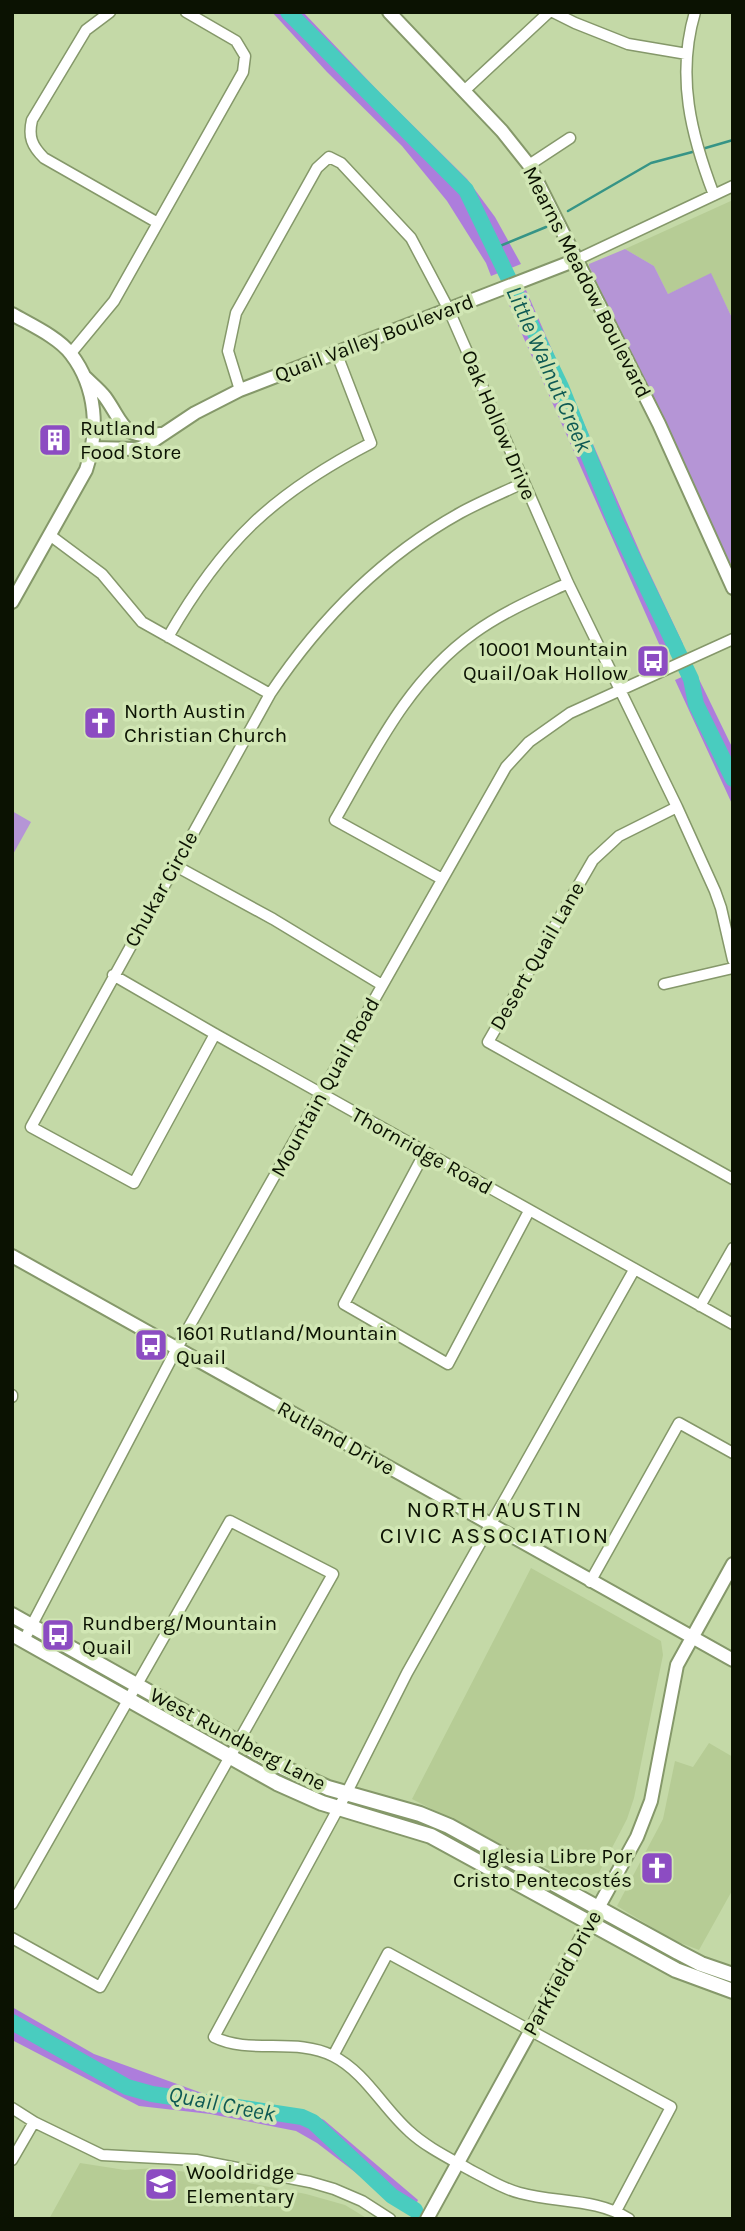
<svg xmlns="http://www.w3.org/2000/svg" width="745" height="2231" font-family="Karla,sans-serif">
<rect width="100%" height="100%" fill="#c4d9a7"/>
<path fill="#b6cc95" d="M733 200V320L711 274 668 294 654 266 625 249Z
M531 1568 661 1641 663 1655 634 1798 627 1819 590 1890 412 1799Z
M709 1743 733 1757V1889L699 1950 673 1940 617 1906 663 1819 675 1761 693 1767Z
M80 2163 125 2170 156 2168 202 2174 306 2194 345 2205 368 2219H49Z"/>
<path fill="#b595d6" d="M625 249 654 266 668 294 711 273 733 320V569L589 266V264Z
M12 811 31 822 12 856Z"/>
<path fill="#ad7ddc" d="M272 12H303L380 93 467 179 495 217 521 264 491 276 486 263 447 201 402 146 327 72Z
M526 290 642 557 683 644 663 653 506 298Z
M695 671 733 749V806L675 680Z
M12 2007 94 2054 213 2097 306 2111 324 2120 418 2200 411 2215 317 2143 296 2131 210 2114 139 2106 12 2040Z"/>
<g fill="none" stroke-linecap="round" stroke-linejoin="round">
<path stroke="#369486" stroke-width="2.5" d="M702 149 733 140
M568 211 651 163 696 151
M495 248 546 227"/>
<path stroke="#49ccbf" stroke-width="16" d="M288 12 466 190 561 387 615 521 691 679 696 704 733 779
M12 2022 127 2087 152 2094 302 2117 313 2122 392 2196 415 2210"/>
<defs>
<path id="minor" d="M110 12 86 30 32 120C28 137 32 146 44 158L158 223
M553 12 575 23 628 44 687 54
M695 12C676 76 691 135 714 195
M464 91 549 12
M529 165 570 138
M576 260 733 186
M71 353 114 301 243 72 245 56 236 41 186 12
M240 390 228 351 236 313 317 168 329 157 341 163 411 238 448 308 568 583 677 807 715 891 721 908 733 960
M51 536 102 574 142 622 270 694
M168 637C223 541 273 494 371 443L336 352
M677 807 619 836 593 860 488 1042 733 1179
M174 865 273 919 382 985
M442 879 335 820C374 752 408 680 474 633 503 612 536 598 568 583
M113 975 215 1034 733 1324
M664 984 733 968
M215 1034 134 1183 31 1127 270 694C320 619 381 557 460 513 480 502 502 493 523 483
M425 1152 344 1304 448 1364 529 1211
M700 1306 733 1248
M12 1395V1397
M590 1582 679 1423 733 1453
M24 1640 177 1348 506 767 529 742 570 713 733 639
M12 1904 230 1521 333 1574 100 1987 12 1938
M333 2056 388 1953 671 2107 616 2211
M12 2108 34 2122 102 2155 196 2160 310 2182 334 2189 362 2201 390 2219
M12 2160 34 2122
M629 2219C597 2198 556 2203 520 2193 503 2189 488 2179 472 2171 451 2159 426 2147 409 2131 383 2108 365 2072 333 2056 296 2037 250 2055 214 2037L346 1794 407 1673 634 1270"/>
<path id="tertiary" d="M389 12 502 131 529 165 659 424 733 588
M12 314C31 325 58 337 71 354 97 388 99 432 86 470L12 602
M85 377C91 383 100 390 105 397 125 425 121 439 161 434
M93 448 137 449 147 445 195 413 240 390 576 260
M12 1256 733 1660
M427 2219 637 1837 651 1801 677 1665 733 1564"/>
<path id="secondary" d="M12 1615 284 1768 328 1788 420 1814 449 1826 678 1952 701 1964 733 1975
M12 1634 277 1783 322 1803 431 1836 676 1970 733 1991"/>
</defs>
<use href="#minor" stroke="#85986a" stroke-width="13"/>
<use href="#tertiary" stroke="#85986a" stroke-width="16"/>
<use href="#secondary" stroke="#85986a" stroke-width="18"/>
<use href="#minor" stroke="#fff" stroke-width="10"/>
<use href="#tertiary" stroke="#fff" stroke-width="12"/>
<use href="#secondary" stroke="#fff" stroke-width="14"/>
</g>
<defs>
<symbol id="building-square" viewBox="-11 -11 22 22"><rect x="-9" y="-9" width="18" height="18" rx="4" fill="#8c4cc2" stroke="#d1e6b4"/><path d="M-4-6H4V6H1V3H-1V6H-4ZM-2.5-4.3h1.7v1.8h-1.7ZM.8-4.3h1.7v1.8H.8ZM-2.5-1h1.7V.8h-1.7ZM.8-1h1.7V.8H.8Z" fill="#fff"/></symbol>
<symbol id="bus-square" viewBox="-11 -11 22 22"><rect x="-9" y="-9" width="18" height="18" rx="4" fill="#8c4cc2" stroke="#d1e6b4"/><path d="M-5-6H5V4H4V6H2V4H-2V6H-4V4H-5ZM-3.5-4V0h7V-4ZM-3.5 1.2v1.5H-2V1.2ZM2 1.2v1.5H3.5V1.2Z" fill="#fff"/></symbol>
<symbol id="church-square" viewBox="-11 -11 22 22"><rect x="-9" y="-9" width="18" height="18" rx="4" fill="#8c4cc2" stroke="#d1e6b4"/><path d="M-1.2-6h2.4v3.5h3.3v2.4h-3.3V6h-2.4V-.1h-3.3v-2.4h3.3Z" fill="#fff"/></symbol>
<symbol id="school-square" viewBox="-11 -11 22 22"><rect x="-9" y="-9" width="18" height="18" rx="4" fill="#8c4cc2" stroke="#d1e6b4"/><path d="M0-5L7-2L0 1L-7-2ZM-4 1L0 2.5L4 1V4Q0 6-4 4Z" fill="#fff"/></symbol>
</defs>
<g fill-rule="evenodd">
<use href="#building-square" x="36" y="421" width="38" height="38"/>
<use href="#bus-square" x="634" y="642" width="38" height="38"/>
<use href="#church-square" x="81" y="704" width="38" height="38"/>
<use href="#bus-square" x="132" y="1326" width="38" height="38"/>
<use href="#bus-square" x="39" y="1616" width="38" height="38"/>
<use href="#church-square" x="638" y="1849" width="38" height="38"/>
<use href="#school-square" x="142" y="2165" width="38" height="38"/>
</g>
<g text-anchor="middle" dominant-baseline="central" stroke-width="7" stroke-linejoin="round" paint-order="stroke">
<g font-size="21" fill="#0b1202" stroke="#d1e6b4">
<text transform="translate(587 282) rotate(63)">Mearns Meadow Boulevard</text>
<text transform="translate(374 338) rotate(-21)">Quail Valley Boulevard</text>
<text transform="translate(499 425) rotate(67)">Oak Hollow Drive</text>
<text transform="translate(161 889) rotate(-61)">Chukar Circle</text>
<text transform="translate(537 956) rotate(-60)">Desert Quail Lane</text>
<text transform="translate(325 1087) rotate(-61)">Mountain Quail Road</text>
<text transform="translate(422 1151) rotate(29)">Thornridge Road</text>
<text transform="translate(336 1438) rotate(29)">Rutland Drive</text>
<text transform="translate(238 1739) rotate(28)">West Rundberg Lane</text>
<text transform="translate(562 1973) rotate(-61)">Parkfield Drive</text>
</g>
<g font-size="21" fill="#0b1202" stroke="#d1e6b4" text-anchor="start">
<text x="80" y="428">Rutland<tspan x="80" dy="24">Food Store</tspan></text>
<text x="628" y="649" text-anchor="end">10001 Mountain<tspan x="628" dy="24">Quail/Oak Hollow</tspan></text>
<text x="124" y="711">North Austin<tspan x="124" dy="24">Christian Church</tspan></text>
<text x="176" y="1333">1601 Rutland/Mountain<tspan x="176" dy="24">Quail</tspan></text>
<text x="82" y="1623">Rundberg/Mountain<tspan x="82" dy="24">Quail</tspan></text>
<text x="632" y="1856" text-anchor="end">Iglesia Libre Por<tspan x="632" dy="24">Cristo Pentecostés</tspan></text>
<text x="186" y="2172">Wooldridge<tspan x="186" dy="24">Elementary</tspan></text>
</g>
<g font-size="23" font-style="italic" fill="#0f5a54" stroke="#d1e6b4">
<text transform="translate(549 369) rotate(66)">Little Walnut Creek</text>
<text transform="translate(222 2104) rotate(11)">Quail Creek</text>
</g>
<g font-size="23" letter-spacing="2" fill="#0b1202" stroke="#d1e6b4">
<text x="495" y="1509">NORTH AUSTIN<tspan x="495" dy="26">CIVIC ASSOCIATION</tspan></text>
</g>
</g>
<rect width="745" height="2231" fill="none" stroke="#0b1202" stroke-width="28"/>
</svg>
